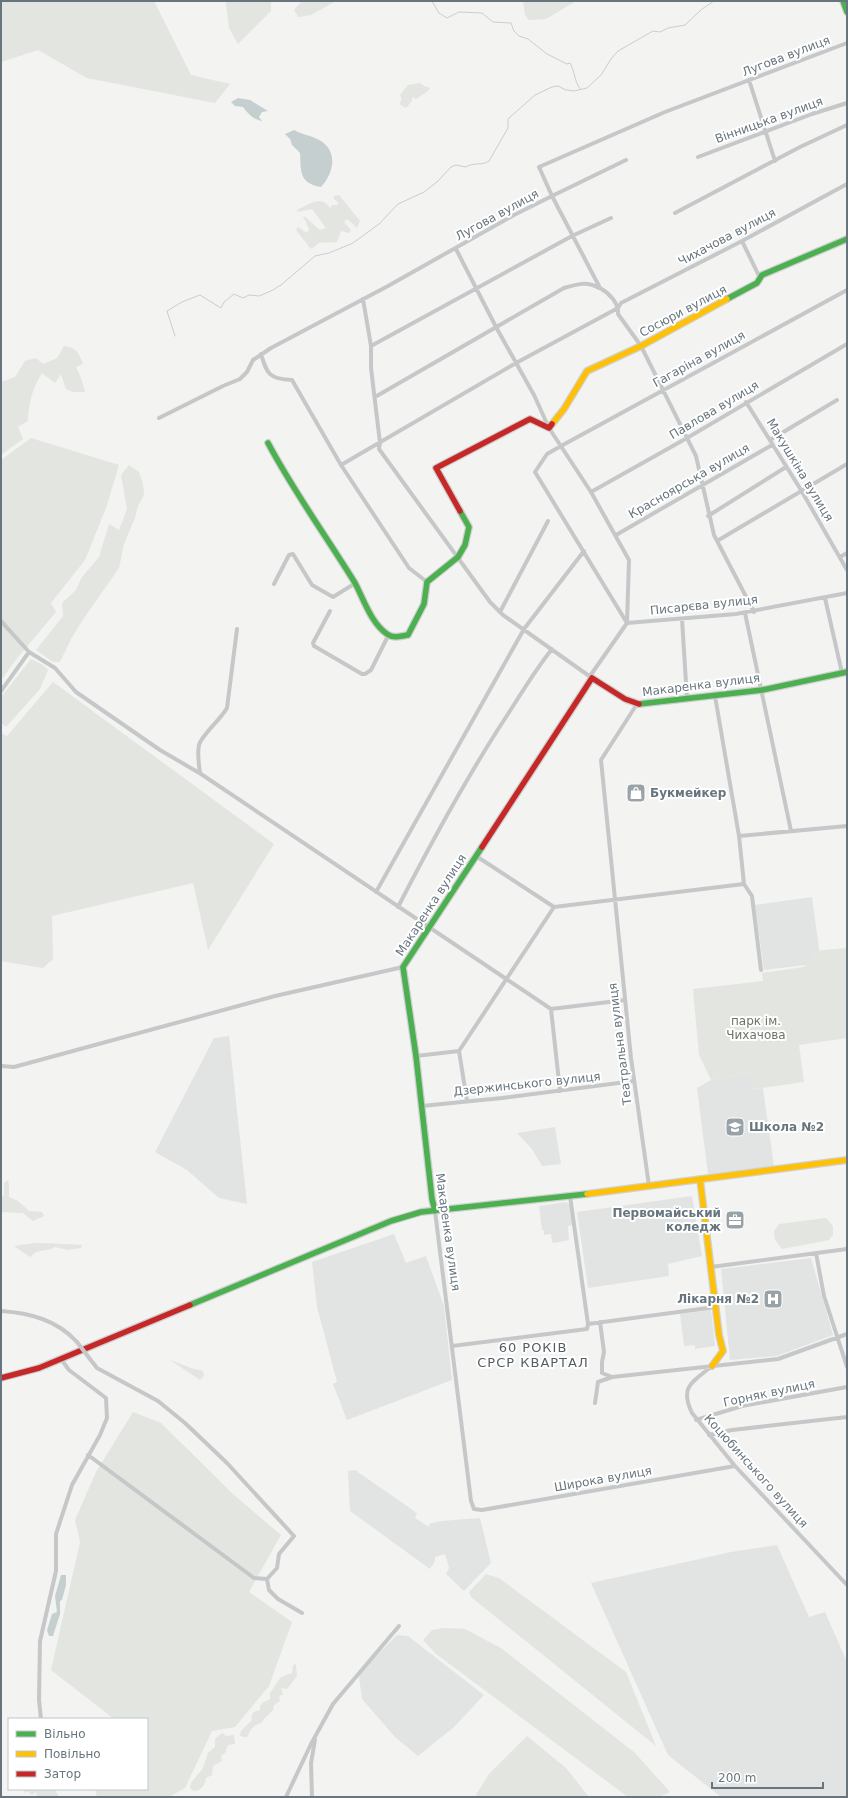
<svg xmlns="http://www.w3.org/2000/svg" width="848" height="1798" font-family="'DejaVu Sans',sans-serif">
<rect width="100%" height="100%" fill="#f3f3f2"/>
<path fill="#e2e3e3" d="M812 897 821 963 764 970 755 905Z
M229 1036 247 1204 219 1198 187 1170 155 1152 214 1038Z
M751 1074 754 1089 763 1088 774 1166 708 1174 697 1088 711 1080Z
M555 1127 561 1164 542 1166 532 1149 517 1133Z
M692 1196 702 1256 668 1264 669 1276 588 1288 577 1212Z
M566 1202 569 1204 573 1225 568 1226 569 1240 554 1243 552 1242 551 1234 544 1235V1230H542L539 1206Z
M394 1234 406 1263 426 1256 444 1306 452 1380 347 1420 333 1384 337 1382 317 1307 312 1262Z
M811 1258 833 1335 777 1356 730 1360 721 1269Z
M711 1310 715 1346 695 1349V1345L684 1346 680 1314Z
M355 1470 417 1513 415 1518 429 1527V1524L441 1521 480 1518 491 1563 464 1591 446 1574 449 1568 445 1554 435 1557V1561L430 1569 350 1511 348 1471Z
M777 1545 809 1617 825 1612 847 1662V1797H721L668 1755 591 1583 731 1552Z
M397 1635 408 1636 484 1695 454 1727 418 1756 395 1737 362 1699 359 1677 363 1669Z"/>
<path fill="#e2e5e0" d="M1 1H154L191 75 230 84 215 103 87 78 38 50 1 62Z
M227 1H271V11L238 44 229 28 226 4Z
M302 1H336L311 15 298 17 294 10Z
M523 1H576L546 19 529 20 525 15Z
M420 83 424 86 430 88 428 91 416 99 412 97V101L406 108 399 104 402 99 400 95 408 85Z
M339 195 360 221 357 228 347 219 344 222 351 230 349 233 341 231 337 242 319 243 311 249 296 230 298 227 307 233 309 229 303 216C310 219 313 226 320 230L326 228 312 209 297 212V210C307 205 322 194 330 208L332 205H337L339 203 334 199V196Z
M64 346C76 347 79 353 83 364L76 367 81 378 85 392H73L66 389 61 374 55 383 42 373C33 387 28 404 28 421L18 427 23 439 1 455V382L15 377 25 361 36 358 43 364 57 358Z
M31 438 119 465 106 508 85 560 51 603 56 612 19 656 1 680V460Z
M129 465 139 472 143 484 144 495 138 506 135 518 124 544 119 568 82 621 71 639 60 662H53L36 650 63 616 62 603 76 590 82 577 99 557 109 524 119 530 127 509 121 475Z
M31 659 43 665 48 670 40 689 6 727 1 723V697Z
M53 682 274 844 208 950 193 883 52 916 53 959 43 968 1 961V733L7 736Z
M847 948V1038L799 1045 804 1082 754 1089 751 1074 711 1080 699 1055 693 989 763 981 762 973 804 967 814 951Z
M8 1180 9 1185V1197L18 1201 29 1211 42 1212 44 1216 33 1221 23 1213 1 1212V1197L4 1195V1183Z
M826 1218 833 1226V1235L829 1240 782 1249 775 1240 774 1231 779 1224Z
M34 1243C50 1243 66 1244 82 1245L81 1248 67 1250 55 1247 51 1249 36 1252 30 1257 14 1246Z
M170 1360 191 1368 203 1371 204 1376 200 1380Z
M133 1412 161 1423 234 1495 281 1535 249 1592 292 1622 269 1686 235 1727 212 1731 185 1788 169 1797H97L95 1789H147V1719H114L51 1670 80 1542 75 1520 96 1472Z
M486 1574 499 1578 626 1672 656 1746 471 1597 469 1592Z
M444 1628 465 1629 501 1648 635 1753 670 1792 659 1797H628L436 1654 423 1640 432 1630Z
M296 1664 297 1676 287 1689 281 1688 283 1694 279 1697 280 1701 274 1705 273 1710 264 1719 261 1723C254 1725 250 1729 248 1736L246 1737 240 1736 241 1731 252 1720 251 1716 254 1712 260 1710C260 1701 264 1703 270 1699V1693L281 1677 292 1673 293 1665Z
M222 1733 226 1736 234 1735 235 1744 228 1745 225 1753 221 1756 222 1761 213 1766 212 1775 206 1778C205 1785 201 1791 194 1791L190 1788 191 1783 203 1768 208 1753 215 1747V1739Z
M527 1736 566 1768 589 1797H478L476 1795 489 1774Z
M23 1789H54L58 1795V1797H37L36 1792 32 1795 27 1791 25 1793Z"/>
<path fill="#c6cfd0" d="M238 98 250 100 268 111 262 112 259 117 262 121C254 120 248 114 243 107L235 106 231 102Z
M294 130C301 134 308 135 315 138 338 147 336 171 321 187 299 183 301 172 300 153L292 145 290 139 285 134Z
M61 1575H66V1585L62 1600 60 1601V1614L53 1636H49L47 1630 52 1614 57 1612 55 1596Z"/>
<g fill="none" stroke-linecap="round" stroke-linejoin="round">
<path stroke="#c6cfd0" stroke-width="1" d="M432 1 439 13 447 18 459 12 482 13 493 22 511 23 514 31 519 36 528 39 547 54 567 64 570 63C575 72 574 80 580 89
M175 336 167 311 182 302 200 295 221 308 224 302 234 294 243 298 249 295 259 296 271 291 281 285 315 256 329 253 353 243 379 224 398 204 424 192 437 182 451 167 456 165 466 167C473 162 482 166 489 161L508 128V119L535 95 552 87 558 86 566 90 574 91 587 88 601 75 611 59 618 51 653 31 660 32 668 28 685 25 702 9 714 1"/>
<defs>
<path id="fast" d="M843 1 847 12
M727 299 757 283 762 275 847 239
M268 443C294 492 326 536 355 583 364 600 371 623 387 634 394 639 401 636 408 635L424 604 427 582 458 557 465 545 469 527 460 511
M639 704 762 690 847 672
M435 1211 432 1199 416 1056 403 967 482 847
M190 1305 391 1221 421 1212 587 1194"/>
<path id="slow" d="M552 424 564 409 587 371 641 346 727 299
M700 1179 719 1335 723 1351 712 1366
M587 1194 847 1160"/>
<path id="jam" d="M460 511 436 468 530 419 549 428 552 424
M482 847 592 678 625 699 639 704
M1 1378 39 1368 190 1305"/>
</defs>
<use href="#fast" stroke="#cfd0d0" stroke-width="8"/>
<use href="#slow" stroke="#cfd0d0" stroke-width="8"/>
<use href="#jam" stroke="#cfd0d0" stroke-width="8"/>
<path stroke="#c6c7c8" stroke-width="4" d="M749 80 775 161
M698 157 812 114 847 103
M626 160 552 196 600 288C609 293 619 303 618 314L641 346 696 456 714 535 754 612
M675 213 800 147 847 125
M742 241 760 278
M456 249 496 327 534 395 549 428 591 492 629 560 627 622
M363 299 371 346V368L380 443 379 449 490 602 503 615 592 678
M371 346 572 236 611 218
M261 354C267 374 269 379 292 380L341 465 409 568 427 582
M375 397 564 288C577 284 587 281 599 288
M746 402 801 490 847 570
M159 418 223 386 240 379 247 372 253 360 271 348 388 286 514 215 552 196 539 167 665 112 847 43
M770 440 837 400
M341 465 516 363 618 308 621 303 742 241 847 184
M591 492 687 438 847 344
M708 516 786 467
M616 535 772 445
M717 541 847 464
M840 557 847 553
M274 584 289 555 293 554 312 585 333 597 354 584
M825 598 842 673
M330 611 313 643 314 646 362 674H365L371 670 388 636
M500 612 548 521
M745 613 791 831
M682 619 687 699
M1 621 29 652 55 668 76 692 160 750 201 774 551 1009 560 1091
M627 623 535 472 547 454 561 446 847 290
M590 676 627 623 736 614 847 593
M1 691 29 652
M715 696 739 836 744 884 752 896 761 970
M637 704 601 760 631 1058 649 1186
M200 773C199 765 197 754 199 745 201 736 221 719 227 708L237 629
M739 836 847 826
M476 856 554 907 744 884
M376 892 524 629 584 551
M398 907C432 841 467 776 508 714 522 692 536 669 552 649
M551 1009 625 1000
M416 1056 459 1051
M1 1066 14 1067 275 996 403 967
M467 1101 459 1051 554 907
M422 1106 502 1098 634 1081
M435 1211 471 1501 474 1509 482 1510 735 1466
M816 1253 824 1296 847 1367
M711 1267 847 1249
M1 1311C30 1313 57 1320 77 1342
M600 1322 604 1352 602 1362V1373L612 1377
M588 1324 716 1307
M452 1346 587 1329 588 1324 570 1196
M90 1359 97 1368 158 1401 185 1423 227 1463 294 1536 279 1554 277 1568 267 1579 269 1590 278 1599 302 1613
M712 1366C693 1382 679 1386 692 1413L735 1466 847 1585
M595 1403 598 1382 612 1377 778 1359 847 1334
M696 1420 742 1406 847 1387
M709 1435 732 1430 847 1417
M88 1455 254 1578 267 1579
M41 1719 39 1700 40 1641 56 1571V1534L72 1485 100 1435 107 1418 106 1398 69 1370 61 1359
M286 1797 311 1744 333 1704 399 1626
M312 1797 311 1763 315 1740"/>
<use href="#fast" stroke="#4caf50" stroke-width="5.5"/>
<use href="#slow" stroke="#ffc107" stroke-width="5.5"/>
<use href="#jam" stroke="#c62828" stroke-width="5.5"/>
<path stroke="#c6c7c8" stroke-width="4" d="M77 1342 90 1359"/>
</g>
<defs>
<symbol id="shop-square" viewBox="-11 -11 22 22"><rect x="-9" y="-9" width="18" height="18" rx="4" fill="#98a2a7" stroke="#fff"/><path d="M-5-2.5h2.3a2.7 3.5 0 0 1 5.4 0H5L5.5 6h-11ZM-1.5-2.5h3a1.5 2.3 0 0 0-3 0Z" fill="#fff"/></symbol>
<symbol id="school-square" viewBox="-11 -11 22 22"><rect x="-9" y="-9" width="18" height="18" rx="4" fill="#98a2a7" stroke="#fff"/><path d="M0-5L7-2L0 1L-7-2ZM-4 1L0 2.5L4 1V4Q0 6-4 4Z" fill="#fff"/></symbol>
<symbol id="office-square" viewBox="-11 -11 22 22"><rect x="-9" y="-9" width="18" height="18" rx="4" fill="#98a2a7" stroke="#fff"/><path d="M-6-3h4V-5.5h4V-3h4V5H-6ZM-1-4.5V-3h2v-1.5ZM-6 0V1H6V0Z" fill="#fff"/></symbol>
<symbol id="hospital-square" viewBox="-11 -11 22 22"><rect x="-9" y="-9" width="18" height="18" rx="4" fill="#98a2a7" stroke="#fff"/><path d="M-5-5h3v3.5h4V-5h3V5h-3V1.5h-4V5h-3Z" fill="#fff"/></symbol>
</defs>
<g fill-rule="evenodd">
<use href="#shop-square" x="625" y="782" width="22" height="22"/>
<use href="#school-square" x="724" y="1116" width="22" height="22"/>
<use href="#office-square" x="724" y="1209" width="22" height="22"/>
<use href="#hospital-square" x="762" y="1288" width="22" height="22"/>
</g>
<g text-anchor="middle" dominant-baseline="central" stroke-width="4" stroke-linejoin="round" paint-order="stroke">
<g font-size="12" fill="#67767e" stroke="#fff">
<text transform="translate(786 56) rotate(-21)">Лугова вулиця</text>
<text transform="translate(769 120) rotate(-20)">Вінницька вулиця</text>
<text transform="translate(497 215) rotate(-29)">Лугова вулиця</text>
<text transform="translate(727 237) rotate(-28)">Чихачова вулиця</text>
<text transform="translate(683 311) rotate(-28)">Сосюри вулиця</text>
<text transform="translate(699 359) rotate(-29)">Гагаріна вулиця</text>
<text transform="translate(714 410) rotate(-31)">Павлова вулиця</text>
<text transform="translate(800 470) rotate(59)">Макушкіна вулиця</text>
<text transform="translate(689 481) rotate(-30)">Красноярська вулиця</text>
<text transform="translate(704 605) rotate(-6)">Писарєва вулиця</text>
<text transform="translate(701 685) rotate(-7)">Макаренка вулиця</text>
<text transform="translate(431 905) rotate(-57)">Макаренка вулиця</text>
<text transform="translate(620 1044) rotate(-97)">Театральна вулиця</text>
<text transform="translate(527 1084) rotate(-6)">Дзержинського вулиця</text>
<text transform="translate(448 1232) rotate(82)">Макаренка вулиця</text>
<text transform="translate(769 1393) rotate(-12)">Горняк вулиця</text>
<text transform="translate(756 1471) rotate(48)">Коцюбинського вулиця</text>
<text transform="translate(603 1479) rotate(-10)">Широка вулиця</text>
</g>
<g font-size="12" font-weight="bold" fill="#67767e" stroke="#fff" text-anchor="start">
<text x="650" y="793">Букмейкер</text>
<text x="749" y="1127">Школа №2</text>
<text x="721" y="1213" text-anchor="end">Первомайський<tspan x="721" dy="14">коледж</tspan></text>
<text x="759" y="1299" text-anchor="end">Лікарня №2</text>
</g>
<g font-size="12" fill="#6a7665" stroke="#fff">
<text x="756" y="1021">парк ім.<tspan x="756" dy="14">Чихачова</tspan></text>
</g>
<g font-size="13" letter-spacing="1" fill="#545e64" stroke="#fff">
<text x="533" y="1347">60 РОКІВ<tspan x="533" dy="15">СРСР КВАРТАЛ</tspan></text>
</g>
</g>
<rect width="848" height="1798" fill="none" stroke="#67767e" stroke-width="4"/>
<rect x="8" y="1718" width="140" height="72" fill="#ffffff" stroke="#c2c8cb"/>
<rect x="16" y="1731" width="20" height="6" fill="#4caf50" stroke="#c2c8cb"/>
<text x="44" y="1738" font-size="12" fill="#67767e">Вільно</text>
<rect x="16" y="1751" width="20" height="6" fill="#ffc107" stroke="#c2c8cb"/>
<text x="44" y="1758" font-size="12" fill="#67767e">Повільно</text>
<rect x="16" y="1771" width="20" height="6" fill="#c62828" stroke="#c2c8cb"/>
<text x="44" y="1778" font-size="12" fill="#67767e">Затор</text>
<path d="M712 1782v6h111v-6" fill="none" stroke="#67767e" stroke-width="2"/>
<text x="718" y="1782" font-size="12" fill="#67767e" stroke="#ffffff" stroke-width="3" paint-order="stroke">200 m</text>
</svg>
